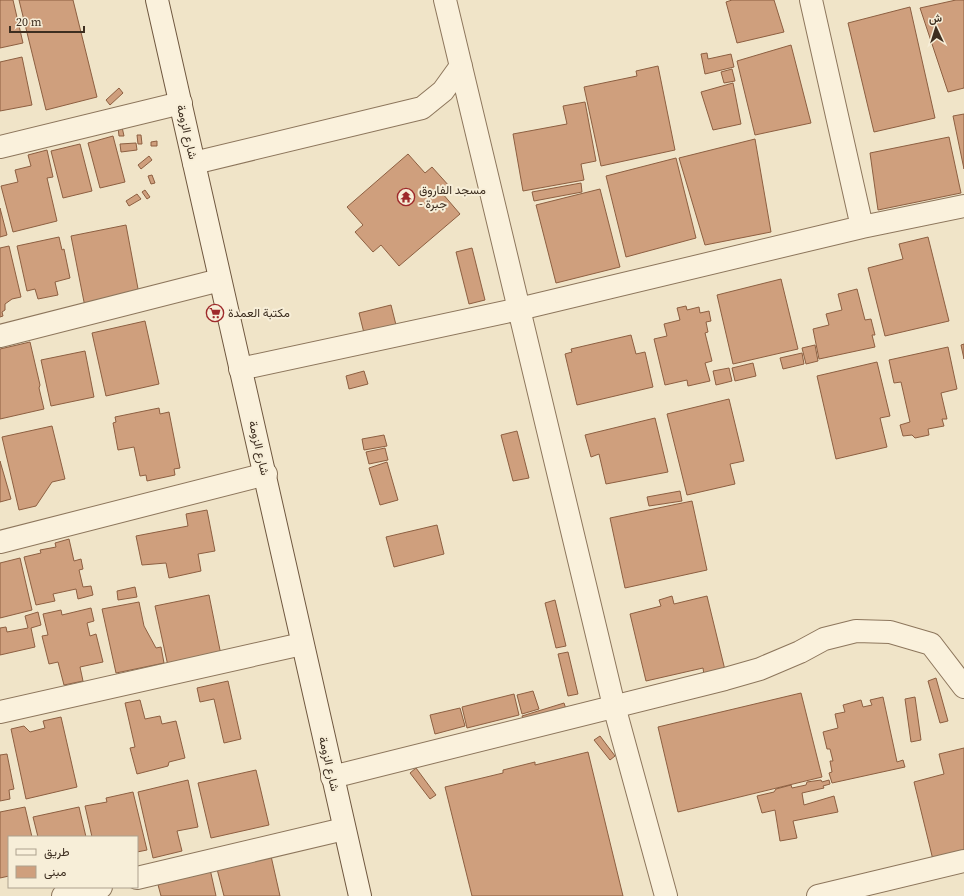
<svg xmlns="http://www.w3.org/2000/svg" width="964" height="896" font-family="'Source Serif 4',Vazirmatn,serif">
<rect width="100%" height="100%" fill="#f0e4c8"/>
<path fill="#cf9f7d" stroke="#8d5f41" d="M0 0H13L23 43 0 48Z
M19 0H73L97 97 46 110Z
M732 0H774L784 32 737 43 726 2Z
M956 0H964V88L948 92 920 8Z
M910 7 935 118 874 132 848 23Z
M791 45 811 123 755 135 737 61Z
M707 53 708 59 731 54 734 67 705 74 701 54Z
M22 57 32 105 0 111V62Z
M658 66 675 150 601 166 584 87 637 76 636 71Z
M732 69 735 81 724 83 721 72Z
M733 83 741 124 713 130 701 92Z
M119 88 123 93 110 105 106 100Z
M585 102 596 161 581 164 584 180 523 191 513 134 567 124 563 106Z
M964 114V169L953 116Z
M118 127H122L124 136H119Z
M137 135H141L142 144H138Z
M113 136 125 182 100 188 88 143Z
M949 137 961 193 878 210 870 153Z
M755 139 771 232 705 245 679 158Z
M157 141V146H151V142Z
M136 143 137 150 121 152 120 144Z
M80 144 92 191 63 198 51 151Z
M47 150 53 177 47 178 57 221 13 232 1 186 18 182 15 170 31 166 28 155Z
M408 154 425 173 432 167 450 187 442 193 460 214 399 266 381 245 373 252 355 232 363 225 347 207Z
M149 156 152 160 141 169 138 165Z
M676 158 696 238 626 257 606 176Z
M152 175 155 183 151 184 148 176Z
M581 183 582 192 534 201 532 192Z
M600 189 620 267 556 283 536 205Z
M145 190 150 197 147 199 142 192Z
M137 194 141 199 129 206 126 201Z
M0 208 7 235 0 237Z
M126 225 139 294 85 307 71 236Z
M59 237 62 250 64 249 70 278 55 282 58 295 38 299 35 289 27 291 17 246Z
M928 237 949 321 885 336 868 268 903 259 899 244Z
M9 246 21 297 12 299 5 304V310L2 312 3 316 0 317V248Z
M472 248 485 300 469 304 456 252Z
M781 279 798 349 733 364 717 295Z
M857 289 865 320 871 319 875 335H872L875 347 819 359 813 329 829 325 826 314 842 310 838 294Z
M391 305 396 325 364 333 359 313Z
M686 306 687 310 699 307 700 313 709 311 711 321 706 322 708 332 705 333 712 361 705 363 710 381 688 386 687 380 665 385 654 339 667 336 664 324 680 320 677 308Z
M145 321 159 384 106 396 92 333Z
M631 335 636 354 645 352 653 387 577 405 565 354 572 352 571 349Z
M30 342 40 385 39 388 44 409 0 419V349Z
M964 344V359L961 345Z
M815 345 818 361 806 364 802 348Z
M948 347 957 389 941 393 947 419H942L944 426 928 429 929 435 915 438 912 435 903 436 900 425 910 422 901 382 894 383 889 360Z
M85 351 94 397 51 406 41 360Z
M802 353 804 364 783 369 780 358Z
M877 362 890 416 880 418 887 447 836 459 817 376Z
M753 363 756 376 735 381 732 368Z
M729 368 732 381 716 385 713 371Z
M364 371 368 384 349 389 346 376Z
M729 399 744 461 730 464 735 484 687 495 667 414Z
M159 408 160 414 169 412 180 468 174 469 175 475 147 481 146 475 140 476 134 447 118 450 113 423 116 422 115 417Z
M655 418 668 472 606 484 599 454 591 457 585 435Z
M52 426 65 479 52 482 36 506 19 510 2 437Z
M517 431 529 478 513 481 501 435Z
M384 435 387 446 364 450 362 439Z
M385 448 388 460 369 464 366 452Z
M0 461 11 499 0 502Z
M387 462 398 500 380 505 369 468Z
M680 491 682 501 649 506 647 497Z
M692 501 707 570 625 588 610 518Z
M207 510 215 551 198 554 201 571 169 578 166 563 142 565 136 536 188 526 186 514Z
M437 525 444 554 394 567 386 537Z
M69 539 74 561 81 559 83 569 79 570 83 587 91 586 93 595 78 599 76 589 53 594 55 601 36 605 24 557 41 553 40 550 56 547 55 543Z
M20 558 32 610 0 618V563Z
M135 587 137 597 118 600 117 591Z
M209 595 221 655 168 666 155 606Z
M672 596 674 604 707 596 725 670 704 675 703 668 646 681 630 614 661 606 659 600Z
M555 600 566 646 556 648 545 603Z
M139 602 144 626 156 648 161 647 164 663 116 673 102 609Z
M91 608 94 621 87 623 90 636 96 634 103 662 80 667 83 681 64 685 58 662 49 664 42 636 48 635 43 614 61 610 62 615Z
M38 612 41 625 31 628 35 647 0 655V628L6 627 7 632 28 628 25 616Z
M568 652 578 694 568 696 558 654Z
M936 678 948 721 940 723 928 681Z
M228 681 241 739 224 743 214 699 200 702 197 688Z
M533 691 539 709 522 714 517 695Z
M801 693 822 777 678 812 658 727Z
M514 694 519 715 467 728 462 707Z
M883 697 897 762 903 760 905 767 832 783 829 773 832 772 830 761H833L830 749H827L823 732 838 728 835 714 845 712 843 705 861 700 863 707 872 705 870 700Z
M915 697 921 740 911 742 905 699Z
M140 700 145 719 160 716 162 724 176 721 185 758 169 762 168 766 137 774 130 748 135 747 125 703Z
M564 703 567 712 526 726 522 716Z
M460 708 465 726 435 734 430 715Z
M61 717 77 787 26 799 11 729 24 726 30 732 45 728 43 721Z
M600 736 615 756 610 760 594 740Z
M964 748V856L934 864 914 782 944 774 939 754Z
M588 752 623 896H472L445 787 503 773V770L535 762V765Z
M7 754 14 789 9 790 10 799 0 801V755Z
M416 768 436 795 430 799 410 773Z
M256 770 269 825 211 838 198 783Z
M188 780 198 827 177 831 182 851 153 858 138 792Z
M821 780 822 782 829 780 830 784 823 786 824 788 802 793 804 805 834 796 838 812 793 821 797 838 780 841 775 810 762 813 757 796 774 792 776 789 791 785 792 788 806 785 807 782Z
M133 792 147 850 137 852V837H92L85 806 107 802 106 798Z
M25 807 32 837H9V876L0 878V812Z
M79 807 86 837H38L33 817Z
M271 856 280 896H224L217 869Z
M210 869 216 896H161L157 881Z"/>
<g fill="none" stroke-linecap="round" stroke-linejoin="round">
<defs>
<path id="street" d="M445 0 614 706 666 896
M811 0 862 227
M0 147 181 103
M194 163 422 108 443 91 461 66
M0 336 220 280
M240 369 519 309 862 227 964 206
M0 542 266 474
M0 712 302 644
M332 777 725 679 760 669 800 652 824 639 856 631 890 632 931 644 964 687
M137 878 344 829
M63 896 101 887
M818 896 964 861"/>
<path id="secondary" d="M157 0 360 896"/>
</defs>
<use href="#street" stroke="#8d765c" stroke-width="24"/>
<use href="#secondary" stroke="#6f573f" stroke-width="24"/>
<use href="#street" stroke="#faf1dc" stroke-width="22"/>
<use href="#secondary" stroke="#faf1dc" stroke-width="22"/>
</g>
<defs>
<symbol id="temple-ring" viewBox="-11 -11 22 22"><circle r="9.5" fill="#f7eed8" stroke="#9e2a2b" stroke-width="1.5"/><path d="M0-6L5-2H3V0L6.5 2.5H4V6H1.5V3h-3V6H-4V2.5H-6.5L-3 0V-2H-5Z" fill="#9e2a2b"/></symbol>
<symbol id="supermarket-ring" viewBox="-11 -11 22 22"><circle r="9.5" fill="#f7eed8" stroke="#9e2a2b" stroke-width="1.5"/><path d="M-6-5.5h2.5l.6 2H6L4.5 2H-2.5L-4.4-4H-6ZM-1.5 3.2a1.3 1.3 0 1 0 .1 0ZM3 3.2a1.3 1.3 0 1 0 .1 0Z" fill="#9e2a2b"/></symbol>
</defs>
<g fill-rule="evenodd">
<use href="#temple-ring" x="396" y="187" width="20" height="20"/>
<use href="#supermarket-ring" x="205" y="303" width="20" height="20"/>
</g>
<g text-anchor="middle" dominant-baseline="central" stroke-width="4" stroke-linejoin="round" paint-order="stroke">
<g font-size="12" fill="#3d2e20" stroke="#f7eed8">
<text transform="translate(187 132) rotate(77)">شارع الزومة</text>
<text transform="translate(259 448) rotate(77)">شارع الزومة</text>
<text transform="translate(329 764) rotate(77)">شارع الزومة</text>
</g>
<g font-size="12" fill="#3d2e20" stroke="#f7eed8" text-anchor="start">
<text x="419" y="190">مسجد الفاروق<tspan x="419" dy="14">- جبرة</tspan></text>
<text x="228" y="313">مكتبة العمدة</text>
</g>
</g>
<rect x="8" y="836" width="130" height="52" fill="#f7eed8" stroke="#ada18e"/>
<rect x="16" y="849" width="20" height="6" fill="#faf1dc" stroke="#ada18e"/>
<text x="44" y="856" font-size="12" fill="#3d2e20">طريق</text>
<rect x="16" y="866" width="20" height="12" fill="#cf9f7d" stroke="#ada18e"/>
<text x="44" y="876" font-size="12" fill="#3d2e20">مبنى</text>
<g transform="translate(936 28) rotate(356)" stroke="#f7eed8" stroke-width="3" paint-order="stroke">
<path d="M0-3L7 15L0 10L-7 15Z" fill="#3d2e20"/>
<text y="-6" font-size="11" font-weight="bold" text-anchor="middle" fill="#3d2e20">ش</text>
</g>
<path d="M10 26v6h74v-6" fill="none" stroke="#3d2e20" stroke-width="2"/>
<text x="16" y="26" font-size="12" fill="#3d2e20" stroke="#f7eed8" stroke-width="3" paint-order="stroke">20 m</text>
</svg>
